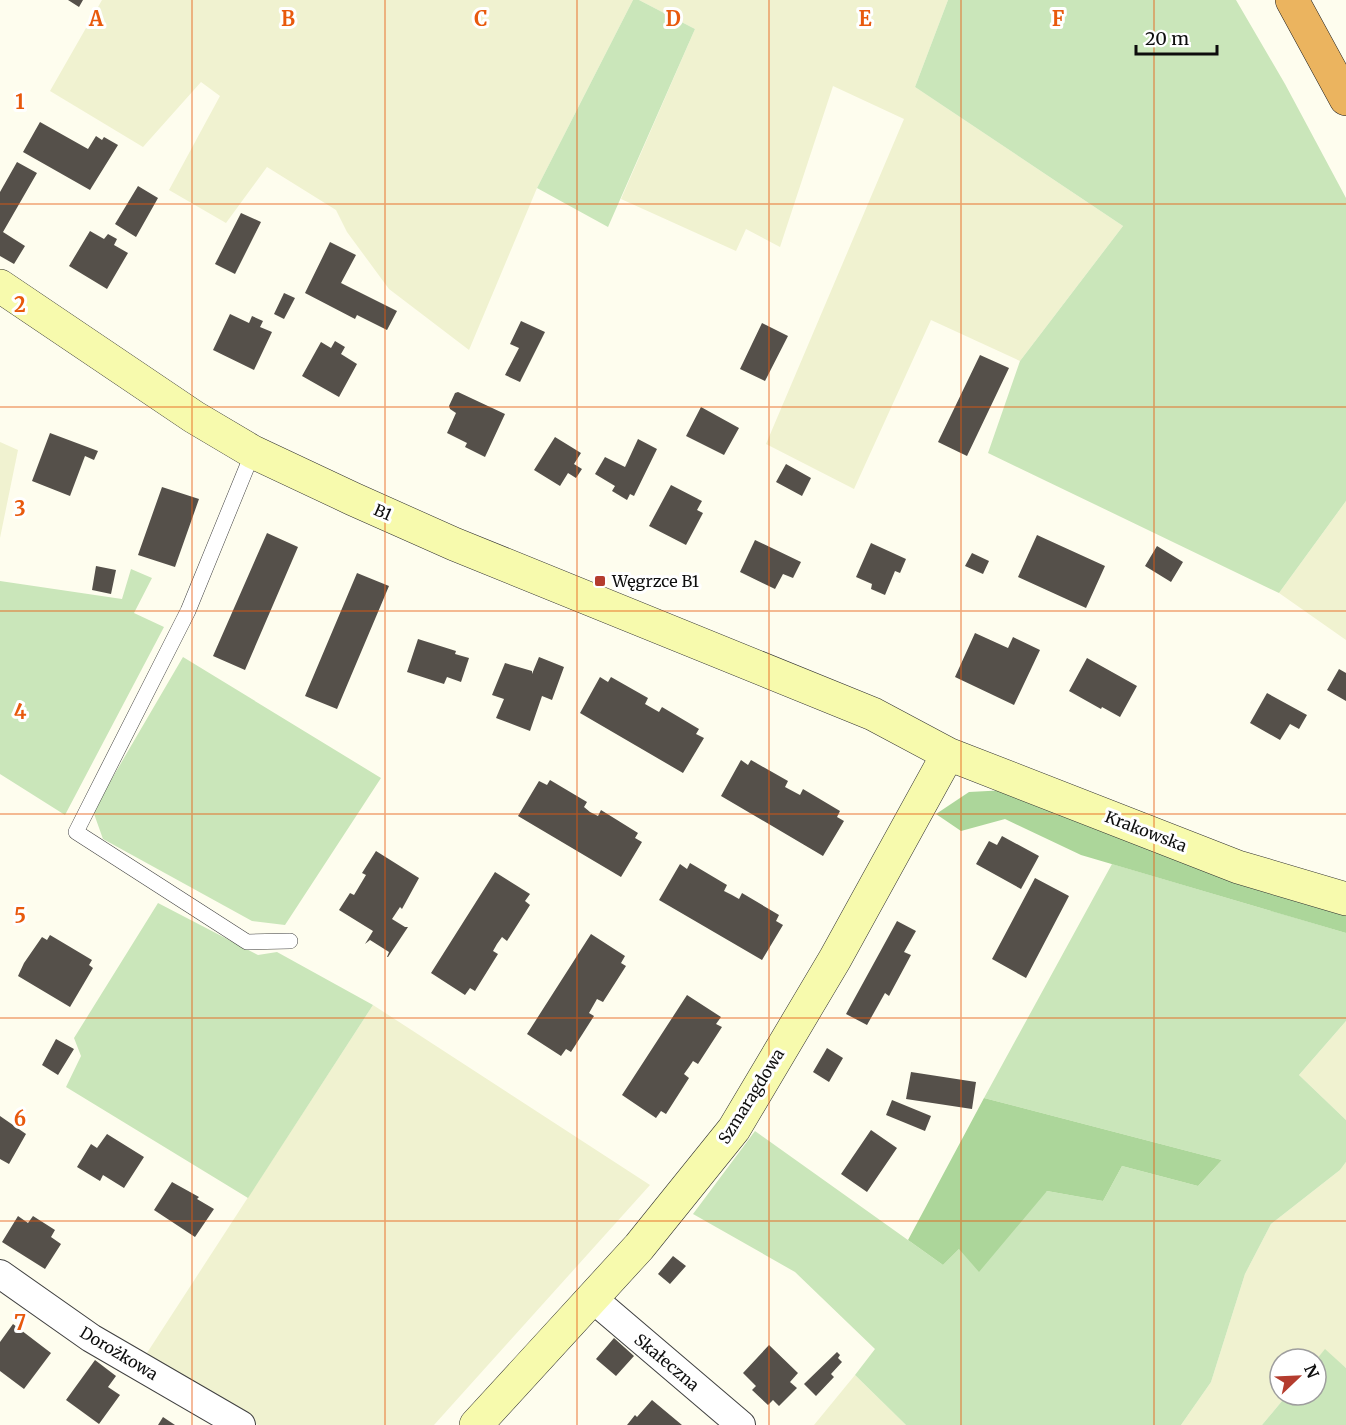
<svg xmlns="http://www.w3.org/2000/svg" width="1346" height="1425" font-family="Merriweather,serif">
<rect width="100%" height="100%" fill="#fefdee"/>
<path fill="#f0f2d0" d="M102 0H633L537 188 469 350 389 289 347 232 336 210 267 167 226 223 169 190 220 96 201 82 143 147 50 91Z
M639 0H948L915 87 1123 226 1020 361 931 320 854 489 766 444 904 119 833 86 780 247 746 229 736 251 621 199 695 29Z
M0 442 18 450 0 538Z
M1346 501V640L1279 593Z
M373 1005 650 1185 434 1425H258L145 1356Z
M1346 1021V1120L1299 1075Z
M1346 1162V1368L1325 1350 1316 1360 1280 1359V1395H1287L1262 1425H1181L1211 1382 1245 1274 1271 1224 1340 1170Z
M855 1375 906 1425H814Z"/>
<path fill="#cae6ba" d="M633 0H639L695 29 608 227 537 188Z
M948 0H1236L1285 84 1346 198V501L1279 593 988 453 1020 361 1123 226 915 87Z
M131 569 152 578 134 613 164 627 65 815 0 774V581L122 599Z
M183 657 381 778 285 925 252 921 103 839 93 811Z
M1112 864 1346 933V1021L1299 1075 1346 1120V1162L1340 1170 1271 1224 1245 1274 1211 1382 1181 1425H906L855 1375 875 1349 795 1272 693 1214 755 1131 943 1265 959 1249 1047 1191 1103 1201 1122 1166 1198 1186 1222 1160 984 1098Z
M158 903 258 955 277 952 373 1005 248 1198 66 1087 81 1056 74 1038Z
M1325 1349 1346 1368V1425H1262L1287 1395H1316V1360Z"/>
<path fill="#acd69a" d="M1007 790 1346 910V933L1081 855 1005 819 961 831 936 814 969 792Z
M984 1098 1222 1160 1198 1186 1122 1166 1103 1201 1047 1191 979 1272 959 1249 943 1265 908 1240Z"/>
<path fill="#55504a" d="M68 0H83L79 7Z
M40 122 88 149 96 136 102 140 104 137 118 145 90 190 23 152Z
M17 162 37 173 3 232 25 246 14 264 0 256V192Z
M138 186 158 198 136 237 115 224Z
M241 213 261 222 235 274 215 264Z
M90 231 104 239 108 234 117 239 114 245 128 253 107 289 69 266Z
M330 242 356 255 341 283 397 311 387 330 357 315 355 319 305 293Z
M284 293 295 298 284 319 274 314Z
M230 314 249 323 252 316 263 321 260 327 272 332 254 370 213 350Z
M521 321 545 332 520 382 505 375 519 348 510 344Z
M762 323 788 336 765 381 740 369Z
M335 341 345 347 341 354 357 364 339 397 302 376 321 342 331 348Z
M980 355 1009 368 967 456 938 442Z
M458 392 505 414 485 457 465 447 467 443 447 433 456 413 450 409 449 406 455 393Z
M701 407 739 428 724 455 686 436Z
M50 433 98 451 94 460 85 456 70 496 32 481Z
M555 437 581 453 574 464 582 469 576 478 568 473 560 486 534 470Z
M638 439 657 449 634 496 630 494 627 500 612 491 615 486 595 474 605 457 625 467Z
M786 464 811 478 802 496 776 482Z
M671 485 702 501 697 510 703 513 686 545 649 526Z
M162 487 199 499 175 567 138 555Z
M267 533 298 547 245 670 213 656Z
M1037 535 1105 566 1086 608 1018 577Z
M755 540 801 562 793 578 783 574 775 589 740 572Z
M871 543 906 559 900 573 895 571 885 595 871 589 872 584 856 577Z
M1157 546 1183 562 1171 582 1145 566Z
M972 553 989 561 983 574 965 566Z
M96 566 116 570 111 594 92 590Z
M357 573 389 586 337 709 305 696Z
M975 633 1008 648 1013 637 1040 650 1014 705 955 677Z
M418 639 456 651 455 654 469 658 461 682 447 677 444 684 407 672Z
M539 657 564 667 552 700 542 696 530 731 496 718 504 699 492 695 505 663 532 671V674Z
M1087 658 1137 686 1120 717 1102 707 1101 709 1069 691Z
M1339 669 1346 673V701L1327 690Z
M600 677 608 682 611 677 648 698 645 704 659 712 662 707 699 729 696 734 704 738 683 773 580 713Z
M1267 693 1307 715 1299 729 1290 724 1280 740 1250 723Z
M741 760 748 765 751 760 788 781 785 787 800 795 803 789 840 811 837 817 844 821 823 856 721 796Z
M550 780 587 802 584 807 590 812 598 816 601 810 638 833 635 838 642 842 621 877 518 816 539 781 547 785Z
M1002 836 1039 856 1021 889 976 864 989 841 997 845Z
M376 851 419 878 402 909 400 907 392 919 405 927H408L388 957H387L389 952 370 940 365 944 373 931 339 910 350 893 354 895 366 875 362 873Z
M690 863 727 885 724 891 732 895 739 899 742 893 779 915 776 921 783 925 762 960 659 900 680 864 687 869Z
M495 872 530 894 525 901 530 905 507 941 502 937 497 944 493 951 498 954 475 991 470 988 465 995 431 973Z
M1035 878 1069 896 1026 978 992 959Z
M897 921 916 931 904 952 911 955 889 996 885 993 867 1025 846 1014Z
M591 934 625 956 621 963 626 966 603 1002 597 999 589 1013 594 1016 571 1052 566 1049 561 1056 527 1034Z
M50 935 92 960 89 965 93 968 70 1007 18 976 24 963 42 937 47 940Z
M687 995 721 1017 716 1024 722 1027 698 1064 693 1061 689 1067 684 1074 689 1078 666 1114 661 1111 656 1118 622 1095Z
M56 1039 74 1049 58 1075 42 1065Z
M827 1048 843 1058 829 1082 813 1072Z
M911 1072 976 1082 972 1109 906 1099Z
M892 1100 931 1116 925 1131 886 1115Z
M0 1116 26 1134 9 1164 0 1159Z
M871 1130 897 1148 867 1192 841 1174Z
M107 1134 144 1157 124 1188 103 1175 100 1181 77 1167 91 1144 97 1148Z
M172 1182 199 1197 197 1199 214 1209 195 1237 154 1210Z
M18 1216 28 1223 33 1216 55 1230 51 1237 61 1244 45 1269 2 1242Z
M673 1256 686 1266 670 1284 658 1274Z
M13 1324 51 1353 24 1389 0 1371V1342Z
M614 1338 634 1356 616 1376 596 1359Z
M769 1345 798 1373 790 1382 797 1388 779 1406 773 1400 768 1405 752 1390 756 1386 743 1373Z
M837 1352 840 1355 838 1358 842 1362 831 1374 834 1377 816 1396 804 1384Z
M95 1360 116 1376 108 1387 120 1395 99 1424 66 1400Z
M652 1400 682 1425H627L635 1415 637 1417Z
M163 1417 175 1425H158Z"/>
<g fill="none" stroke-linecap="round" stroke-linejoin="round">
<defs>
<path id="lane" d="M253 452 188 611 76 832 247 942 290 941"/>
<path id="street" d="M0 1274 91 1338 241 1425
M592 1298 741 1425"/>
<path id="secondary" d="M0 286 194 417 253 452 353 499 454 544 873 714 948 754 1238 867 1346 899
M476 1425 639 1247 734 1129 835 959 948 754"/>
<path id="highway" d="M1292 0 1346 99"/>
</defs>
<use href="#lane" stroke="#404040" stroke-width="16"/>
<use href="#street" stroke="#404040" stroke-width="30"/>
<use href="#secondary" stroke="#2f2f2f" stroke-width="34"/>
<use href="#highway" stroke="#1e1e1e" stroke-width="34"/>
<use href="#lane" stroke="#fff" stroke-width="15"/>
<use href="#street" stroke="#fff" stroke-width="28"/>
<use href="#secondary" stroke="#f7faad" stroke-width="33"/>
<use href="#highway" stroke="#ebb45f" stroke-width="33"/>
</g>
<path fill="none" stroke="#e8590c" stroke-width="1.5" stroke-opacity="0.55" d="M192 0V1425M385 0V1425M577 0V1425M769 0V1425M961 0V1425M1154 0V1425M0 204H1346M0 407H1346M0 611H1346M0 814H1346M0 1018H1346M0 1221H1346"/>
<rect fill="#b43c2e" stroke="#fff" stroke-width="2" x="594" y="575" width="12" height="12" rx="3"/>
<g text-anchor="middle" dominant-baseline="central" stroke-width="6" stroke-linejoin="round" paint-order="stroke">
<g font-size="16" fill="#0d0d0d" stroke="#fff">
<text transform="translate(383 512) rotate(24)">B1</text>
<text transform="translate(1146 831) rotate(21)">Krakowska</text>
<text transform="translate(751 1096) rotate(-58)">Szmaragdowa</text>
<text transform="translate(119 1353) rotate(31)">Dorożkowa</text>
<text transform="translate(667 1362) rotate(40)">Skałeczna</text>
</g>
<g font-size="16" fill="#0d0d0d" stroke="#fff" text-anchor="start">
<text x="612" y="581">Węgrzce B1</text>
</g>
</g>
<g font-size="20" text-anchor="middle" font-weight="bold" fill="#e8590c" stroke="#fff" stroke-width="6" stroke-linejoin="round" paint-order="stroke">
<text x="96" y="26">A</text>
<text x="288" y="26">B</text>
<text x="481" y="26">C</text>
<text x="673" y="26">D</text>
<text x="865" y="26">E</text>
<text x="1058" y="26">F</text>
<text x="20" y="109">1</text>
<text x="20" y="312">2</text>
<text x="20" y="516">3</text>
<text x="20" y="719">4</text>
<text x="20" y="923">5</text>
<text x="20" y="1126">6</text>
<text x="20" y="1330">7</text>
</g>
<g transform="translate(1298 1377) rotate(67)"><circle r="28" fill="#ffffff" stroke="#9e9e9e" stroke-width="1.5"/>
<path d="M0-4.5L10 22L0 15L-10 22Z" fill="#b43c2e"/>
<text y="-9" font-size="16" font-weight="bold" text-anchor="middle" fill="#0d0d0d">N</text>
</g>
<path d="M1136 45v9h81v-9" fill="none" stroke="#0d0d0d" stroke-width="3"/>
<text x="1145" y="45" font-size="18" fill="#0d0d0d" stroke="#ffffff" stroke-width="4.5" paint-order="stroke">20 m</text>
</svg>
